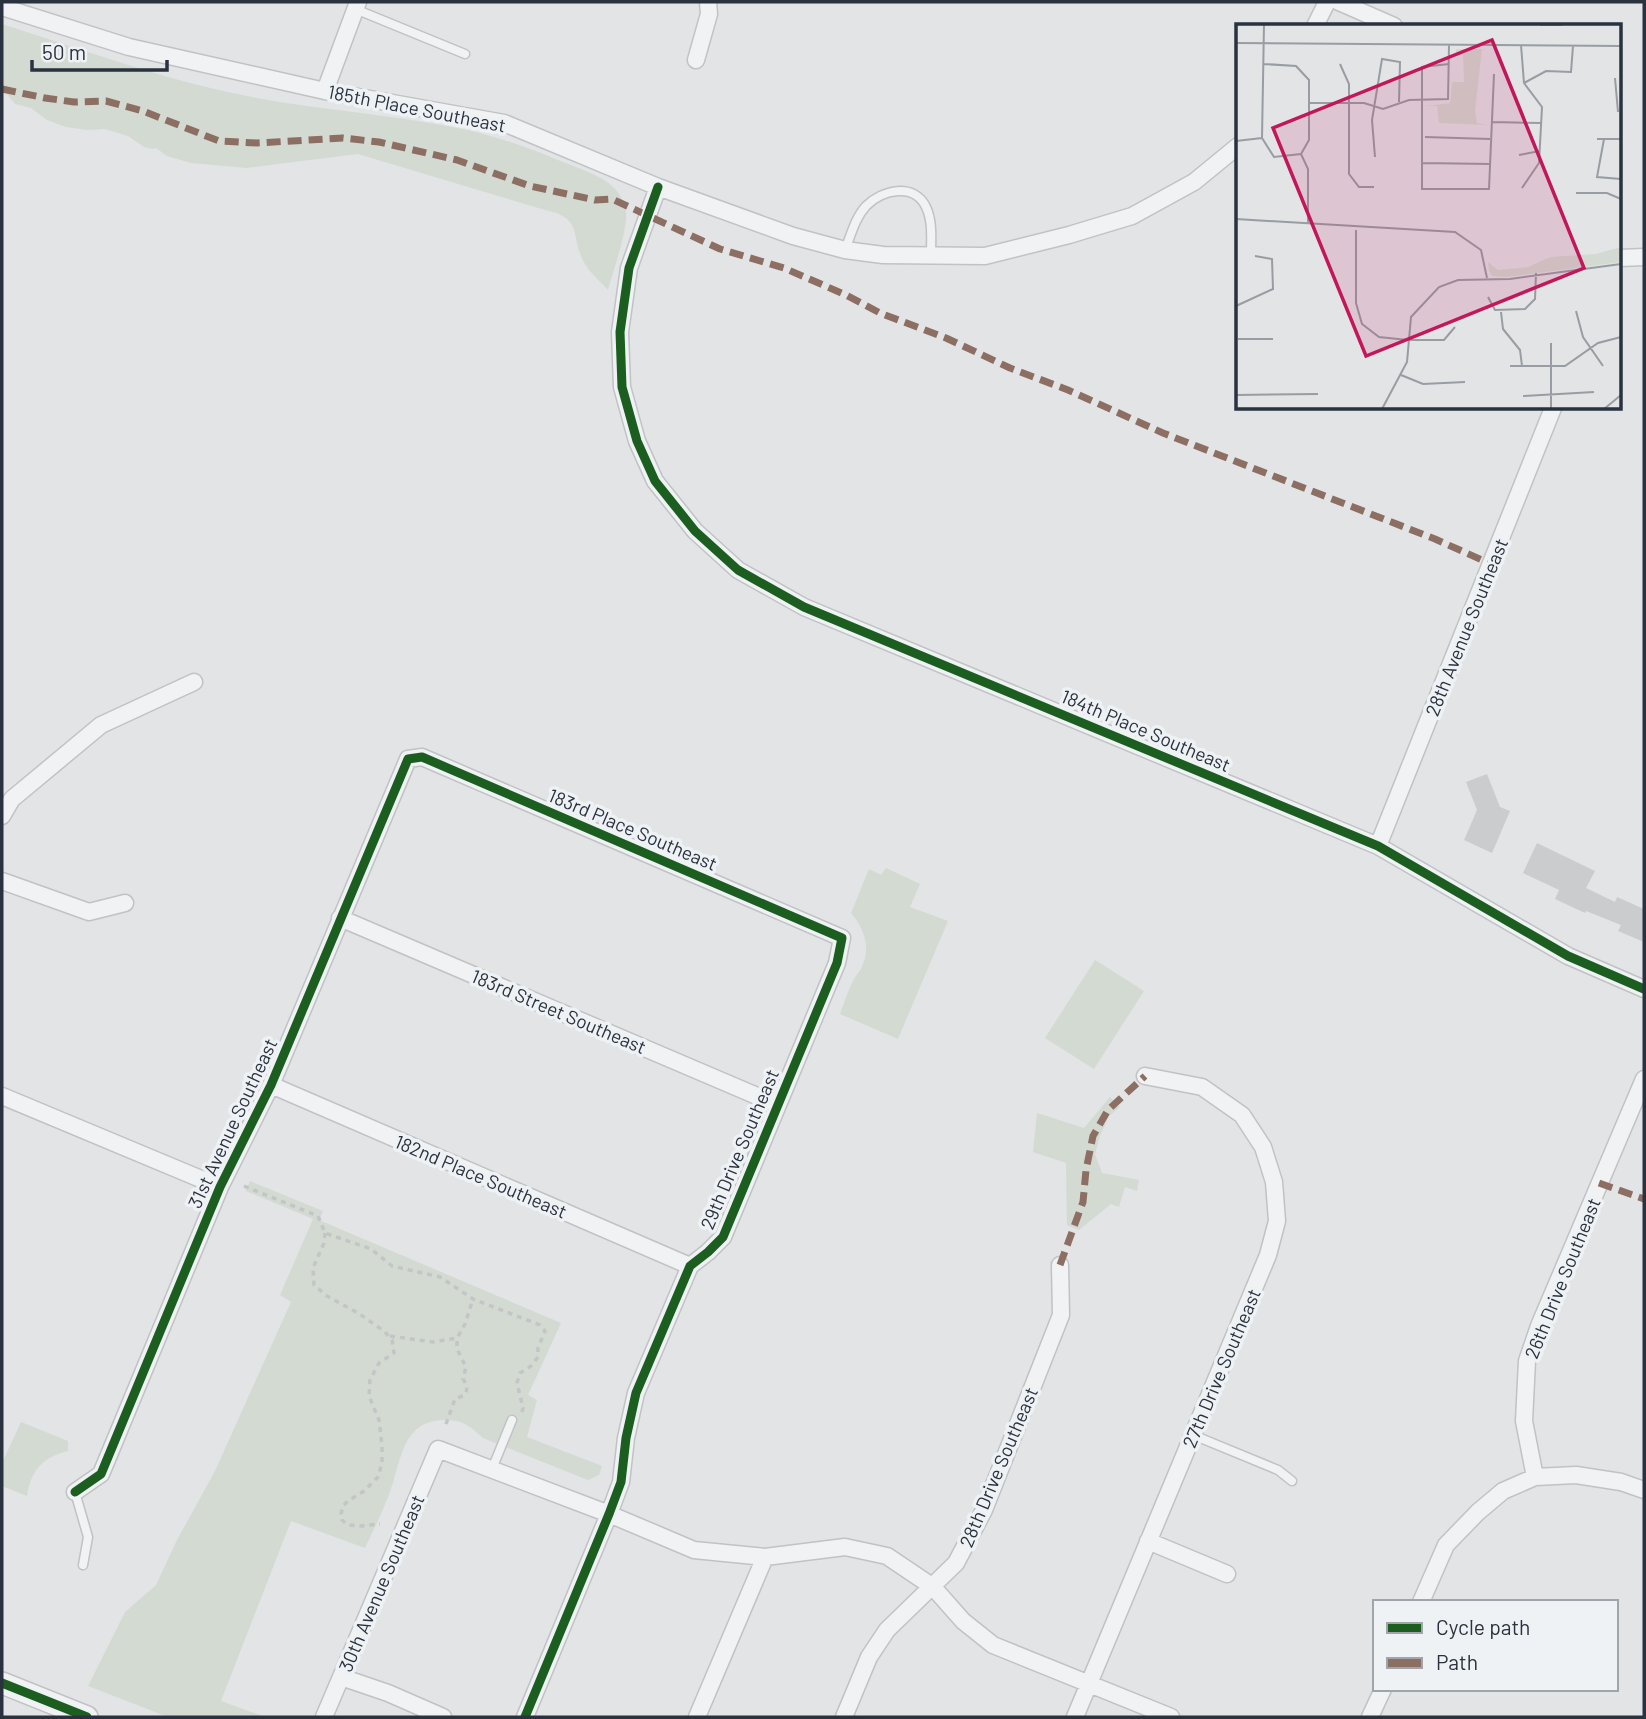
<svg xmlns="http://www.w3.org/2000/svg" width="1646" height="1719" font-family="Barlow,sans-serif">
<rect width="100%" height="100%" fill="#e2e4e6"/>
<path fill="#d3dad2" d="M2 24C84 50 167 81 252 97 320 110 389 114 457 128 494 135 529 148 563 162 580 169 602 175 615 189 621 195 625 204 626 213 628 228 613 272 608 290 601 282 591 274 585 264 569 237 585 218 545 210L358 154 247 168 191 163 167 156 156 148 152 149 144 147 128 136 105 129 87 130 66 127 47 120 31 108 15 104 5 92 2 91Z
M886 868 920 884 910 907 948 921 898 1039 840 1014C844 1004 847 993 852 983 855 976 861 971 863 964 871 946 863 927 851 913L869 869 881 875Z
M1095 960 1144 991 1094 1069 1045 1038Z
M1110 1097 1120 1107 1109 1116 1100 1136 1095 1154 1102 1173 1139 1180 1137 1191 1125 1187 1119 1207 1111 1204 1079 1230 1067 1225 1066 1163 1033 1152 1037 1113 1084 1128Z
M250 1181 323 1211 319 1220 561 1323 528 1395 537 1400 527 1437 602 1466 599 1475 588 1480 483 1438C468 1424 461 1419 441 1420 402 1423 401 1461 391 1489 384 1509 374 1529 365 1548L291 1521 221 1701 265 1717H168L88 1686 125 1612 156 1585 177 1540 215 1471 291 1302 280 1295 313 1219 246 1191Z
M21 1422 68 1441V1451C43 1457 31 1470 27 1496L2 1486V1463Z"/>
<path fill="#caccce" d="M1487 774 1500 807 1510 811 1492 853 1464 840 1477 810 1466 782Z
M1537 843 1595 871 1586 888 1615 902 1617 897 1644 909V942L1618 931 1621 925 1586 911 1585 913 1555 899 1559 890 1523 873Z"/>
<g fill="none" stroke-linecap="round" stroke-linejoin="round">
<defs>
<path id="service" d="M355 9 465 54
M845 250C851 235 855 218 866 206 882 190 914 182 926 207 933 222 931 239 931 255
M1193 1435 1278 1470 1292 1481
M492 1469 512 1420
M75 1492 88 1537 83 1565"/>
<path id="minor" d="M1339 2 1394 26
M2 7 129 47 325 91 504 123 658 187 793 236 845 250 883 255 985 256 1069 235 1132 216 1194 182 1238 146
M1315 26 1327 2
M696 60 709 14 708 2
M325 91 358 2
M658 187 629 268 620 332 622 387 637 441 655 481 695 531 738 570 804 607 1378 846 1568 956 1644 989
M1620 258 1644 257
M2 816 12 799 101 725 194 682
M1378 846 1553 408
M2 881 89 912 125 903
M340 918 778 1105
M271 1085 690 1266
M2 1096 220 1187
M1535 1477 1524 1421 1527 1361 1539 1326 1644 1079
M75 1492 101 1474 220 1187 271 1085 408 759 422 757 842 938 837 963 723 1237 708 1252 690 1266 636 1393 626 1438 621 1482 609 1514 525 1717
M1148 1541 1227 1574
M1421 1602 1446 1545 1478 1512 1503 1491 1535 1477 1576 1475 1621 1482 1644 1490
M341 1677 388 1693 443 1717
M324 1717 438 1449 609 1514 694 1550 765 1557 845 1547 887 1556 933 1587 963 1621 993 1645 1171 1717
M697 1717 765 1557
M844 1717 869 1657 887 1630 956 1563 984 1510 1061 1315 1060 1265
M1075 1717 1268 1255 1277 1221 1274 1182 1263 1147 1242 1115 1202 1087 1145 1076
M1370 1717 1383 1689"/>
<path id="tertiary" d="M2 1683 87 1717"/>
</defs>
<use href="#service" stroke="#c0c2c4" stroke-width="11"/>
<use href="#minor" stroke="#c0c2c4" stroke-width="19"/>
<use href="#tertiary" stroke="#c0c2c4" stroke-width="24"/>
<path stroke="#c3c5c7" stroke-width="3.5" stroke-dasharray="5 5" stroke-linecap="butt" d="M244 1186 318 1216 325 1233 371 1249 392 1266 440 1277 473 1299 540 1325 545 1331 538 1348V1357L531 1366 520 1373 517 1383 523 1408 522 1412
M325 1233 324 1243 313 1268 314 1285 327 1296 358 1313 384 1331 392 1340 394 1353 379 1363 370 1380 369 1396 379 1420 382 1446V1463L378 1477 364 1491 348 1501 343 1506 341 1514 342 1520 348 1525 361 1526 380 1524
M390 1336 433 1342 457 1338 465 1324 473 1299
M446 1424 455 1399 465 1395C468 1388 467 1385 463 1379L466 1367 457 1349V1338"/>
<use href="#service" stroke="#f0f2f3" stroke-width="8"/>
<use href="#minor" stroke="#f0f2f3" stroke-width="16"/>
<use href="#tertiary" stroke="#f0f2f3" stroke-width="21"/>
<path stroke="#8d6e63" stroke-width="7" stroke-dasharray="14 7" stroke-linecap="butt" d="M2 89 45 98 74 102 106 101 143 111 219 141 257 143 343 138 379 142 457 160 530 186 595 200 612 199 720 249 784 268 846 295 880 313 946 338 1010 368 1068 390 1163 433 1435 539 1491 564
M1599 1183 1644 1199
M1060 1265 1083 1202 1086 1170 1093 1136 1108 1110 1145 1076"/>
<defs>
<path id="cycleway" d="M658 187 629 268 620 332 622 387 637 441 655 481 695 531 738 570 804 607 1378 846 1568 956 1644 989
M75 1492 101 1474 220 1187 271 1085 408 759 422 757 842 938 837 963 723 1237 708 1252 690 1266 636 1393 626 1438 621 1482 609 1514 525 1717
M2 1683 87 1717"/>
</defs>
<use href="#cycleway" stroke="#eff2f5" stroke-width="13"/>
<use href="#cycleway" stroke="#1b5e20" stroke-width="9"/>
</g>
<g text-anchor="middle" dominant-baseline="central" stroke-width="7" stroke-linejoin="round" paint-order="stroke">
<g font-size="19" fill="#29323e" stroke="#eff2f5">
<text transform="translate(417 108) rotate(11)">185th Place Southeast</text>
<text transform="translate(1466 627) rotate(-68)">28th Avenue Southeast</text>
<text transform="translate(1146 730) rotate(23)">184th Place Southeast</text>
<text transform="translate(633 829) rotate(23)">183rd Place Southeast</text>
<text transform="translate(559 1011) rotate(23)">183rd Street Southeast</text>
<text transform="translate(232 1123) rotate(-65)">31st Avenue Southeast</text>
<text transform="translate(739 1149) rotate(-67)">29th Drive Southeast</text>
<text transform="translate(481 1176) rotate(23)">182nd Place Southeast</text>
<text transform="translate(1562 1278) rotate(-68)">26th Drive Southeast</text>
<text transform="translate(1221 1368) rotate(-67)">27th Drive Southeast</text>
<text transform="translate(998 1467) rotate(-67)">28th Drive Southeast</text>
<text transform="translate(381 1583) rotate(-67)">30th Avenue Southeast</text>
</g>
</g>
<g transform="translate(1236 24)">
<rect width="385" height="385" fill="#e2e4e6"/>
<path d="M220 25H246L239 87 241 99 251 101 203 99 201 82H190L214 79 216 58H228L227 31 220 30ZM385 223V238L271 253 256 252 253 247 252 238 262 246 292 243 314 233 360 230Z" fill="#d3dad2"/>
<path fill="none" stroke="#989da3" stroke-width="2" d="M28 0 26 114 38 133 65 130M304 1H326M0 19 385 22M285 21 288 59 306 83 303 139 286 164M28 40 60 42 73 56V116L65 130M104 40 113 60V150L123 163H138M213 40 186 43V165H253L258 50M379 54 382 88M288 59 310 47 335 48 337 22M74 79H128L147 85 173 76 212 75 213 21M255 98 305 99M189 113 254 115M361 115H385M368 115 361 153 385 155M0 117 26 114M65 130 72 145V200M283 131 304 127M139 133 136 96 146 35 164 38 163 78M186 139 254 140M340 169H371L385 175M0 195 219 208 245 226 251 254M120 206V279L126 300 143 313 172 316H208L219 303M252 273 259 286 289 285 299 275 300 249M0 282 37 265 36 235 19 232M340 287 347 313 367 342M265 288 267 305 284 326 286 342M2 315H37M315 319V385M274 342H329L362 319 385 313M0 351V282M165 351 187 360 229 358M0 371 82 370M287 372 358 368M146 385 171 338 175 293 203 263 222 256 274 255 385 240M368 385 385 371"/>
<path fill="#c2185b" fill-opacity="0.15" stroke="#c2185b" stroke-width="3.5" d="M256 16 348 244 130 332 37 104Z"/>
<rect width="385" height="385" fill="none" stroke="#29323e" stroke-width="3.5"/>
</g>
<rect width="1646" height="1719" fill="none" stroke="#29323e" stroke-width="7"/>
<rect x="1373" y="1600" width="245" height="91" fill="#eff2f5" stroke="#a0a5ac" stroke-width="2"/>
<rect x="1387" y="1623" width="35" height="10" fill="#1b5e20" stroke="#a0a5ac" stroke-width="2"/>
<text x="1436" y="1635" font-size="21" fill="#29323e">Cycle path</text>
<rect x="1387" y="1658" width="35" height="10" fill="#8d6e63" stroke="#a0a5ac" stroke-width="2"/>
<text x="1436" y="1670" font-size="21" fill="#29323e">Path</text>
<path d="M32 60v10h135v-10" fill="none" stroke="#29323e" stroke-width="3.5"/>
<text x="42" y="60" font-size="21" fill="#29323e" stroke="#eff2f5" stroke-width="5" paint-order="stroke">50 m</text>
</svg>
